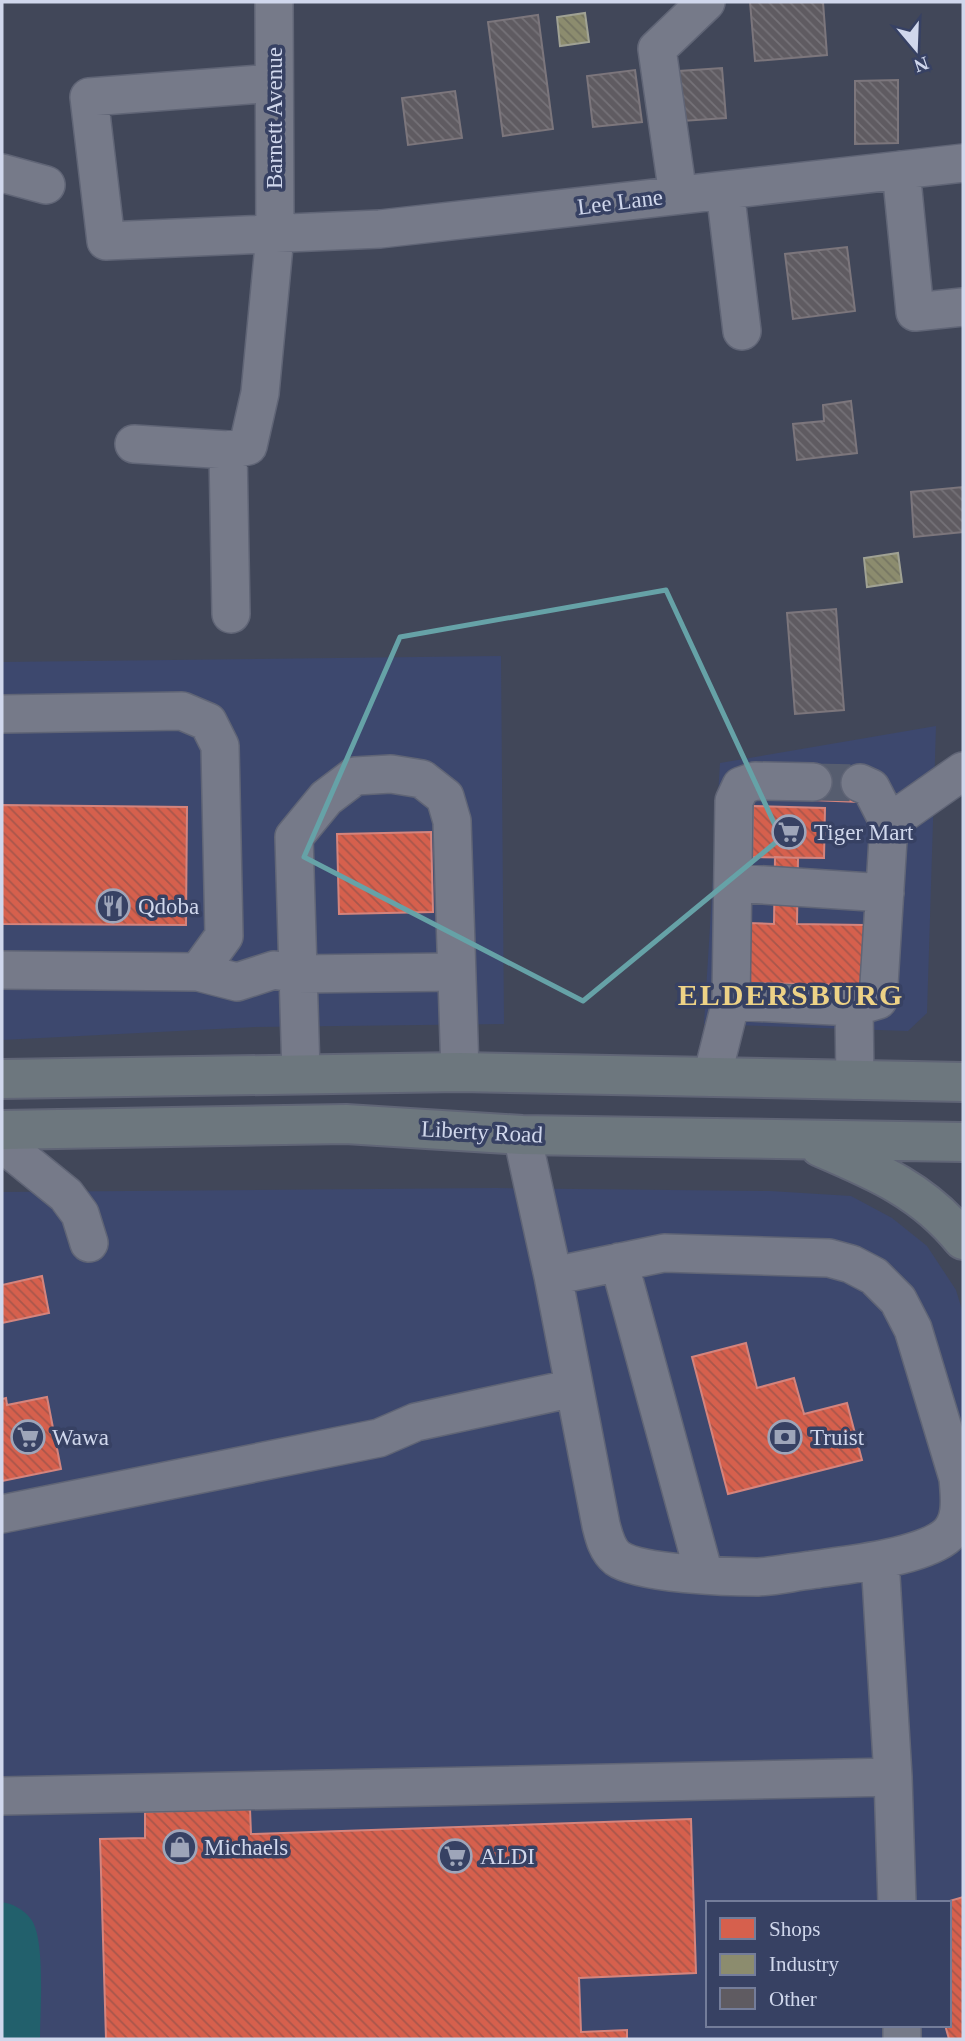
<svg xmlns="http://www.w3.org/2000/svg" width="965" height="2041" font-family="'Times New Roman',serif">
<defs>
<pattern id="shops-back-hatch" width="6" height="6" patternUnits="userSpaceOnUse" patternTransform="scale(1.75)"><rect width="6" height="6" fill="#d6604d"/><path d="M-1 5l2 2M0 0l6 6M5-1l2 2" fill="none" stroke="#a8564b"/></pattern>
<pattern id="industry-back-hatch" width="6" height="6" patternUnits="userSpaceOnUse" patternTransform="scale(1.75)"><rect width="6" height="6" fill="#8c8c6e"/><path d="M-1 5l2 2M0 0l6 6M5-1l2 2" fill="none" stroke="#757562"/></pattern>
<pattern id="building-back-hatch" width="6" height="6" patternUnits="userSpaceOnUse" patternTransform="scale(1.75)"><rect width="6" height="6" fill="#5f5b61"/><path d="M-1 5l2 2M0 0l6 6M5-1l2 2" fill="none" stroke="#757278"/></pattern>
</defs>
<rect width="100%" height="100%" fill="#414759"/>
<path fill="#3d486e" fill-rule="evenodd" d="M501 656 504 1024 256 1027 2 1040V662Z
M936 726 927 1013 908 1031 704 1024 720 763Z
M496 1188 770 1191 851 1196 892 1218 927 1246 956 1290 963 1313V2039H2V1192ZM708 1903H949V2025H708Z"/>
<path fill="#22606c" d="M2 1902C13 1904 23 1909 30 1918 46 1935 40 2013 40 2039H2Z"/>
<path fill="url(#shops-back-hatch)" stroke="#d4847d" stroke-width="2" d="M813 768 860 770 859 802 812 800Z
M2 805 187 807 186 925 2 924Z
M753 806 825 808 824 858 752 857Z
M431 832 433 912 339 914 337 834Z
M775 857 798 858 797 924 864 925 863 985 747 983 748 923 774 924Z
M42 1276 49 1313 2 1323V1285Z
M746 1343 757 1388 794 1378 804 1414 847 1403 862 1460 728 1494 692 1357Z
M47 1397 61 1469 2 1481V1399L6 1398 7 1405Z
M250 1809 251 1834 691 1819 696 1973 579 1978 581 2032 627 2030V2039H106L100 1839 145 1838V1812Z
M963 1897V2039H949L945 2025H949V1903H943Z"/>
<path fill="url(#industry-back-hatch)" stroke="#a0a294" stroke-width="2" d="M585 13 589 42 560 46 557 17Z
M898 553 902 582 867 587 864 558Z"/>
<path fill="url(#building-back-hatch)" stroke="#7c767c" stroke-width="2" d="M750 2H823L827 55 755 61Z
M538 15 553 129 503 136 488 22Z
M722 68 726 118 682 121 679 71Z
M635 70 642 122 593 127 587 76Z
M898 80V143L855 144V81Z
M455 91 462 138 408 145 402 98Z
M847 247 855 311 793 319 785 254Z
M851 401 857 453 797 460 793 424 824 421 823 405Z
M963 487V532L914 537 911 492Z
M836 609 844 710 795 714 787 613Z"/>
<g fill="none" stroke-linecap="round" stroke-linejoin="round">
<path stroke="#565d6f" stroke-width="37" stroke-dasharray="37 18" stroke-linecap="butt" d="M813 782 860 783"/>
<defs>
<path id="minor" d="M274 83 89 97 106 241 380 229 963 163
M901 170 915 312 963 307
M2 173 46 185
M725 190 742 331
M678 195 657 49 706 2
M134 444 228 450 248 446 260 393 275 235 274 2
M228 450 231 614
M2 714 182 711 208 722 220 746 224 936 198 972
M860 783 871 788 889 823
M733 883 885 893
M2 970 198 972 237 982 274 970 298 974 456 972
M731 1001 854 1007 855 1080
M854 1007 878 1000 889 823 963 771
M301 1073 294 837 326 798 355 776 391 774 422 779 445 797 452 821 460 1072
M712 1077 731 1001 734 801 741 786 755 781 813 782
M522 1135 553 1276 601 1525C604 1537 607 1550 617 1558 639 1574 729 1577 758 1577 776 1576 794 1572 811 1570 846 1565 917 1558 945 1537 963 1523 960 1499 958 1478L913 1329 898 1300 874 1276 851 1264 829 1258 664 1253 553 1276
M2 1143 66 1195 80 1214 89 1243
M619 1262 704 1574
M2 1514 379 1438 416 1422 574 1388
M880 1560 893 1777 897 1903
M2 1796 893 1777
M902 2025V2039"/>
<path id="major" d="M2 1079 460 1072 963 1082
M2 1130 346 1124 522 1135 963 1142
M820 1147C876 1171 924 1191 963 1240"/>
</defs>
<use href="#minor" stroke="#606576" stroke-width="40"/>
<use href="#major" stroke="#606576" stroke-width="42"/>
<use href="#minor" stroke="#767a89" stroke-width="37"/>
<use href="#major" stroke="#6d777e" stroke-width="38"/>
</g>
<path fill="none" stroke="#66a2a7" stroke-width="5" stroke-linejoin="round" d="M666 590 781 838 583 1001 304 857 400 637Z"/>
<defs>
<symbol id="supermarket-ring" viewBox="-11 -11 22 22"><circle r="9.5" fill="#374163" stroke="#9ea5b9" stroke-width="1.5"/><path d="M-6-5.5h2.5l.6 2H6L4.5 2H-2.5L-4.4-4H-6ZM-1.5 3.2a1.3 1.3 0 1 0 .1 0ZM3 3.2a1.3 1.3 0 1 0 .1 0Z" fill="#9ea5b9"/></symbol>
<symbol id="restaurant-ring" viewBox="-11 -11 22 22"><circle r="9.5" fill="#374163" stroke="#9ea5b9" stroke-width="1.5"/><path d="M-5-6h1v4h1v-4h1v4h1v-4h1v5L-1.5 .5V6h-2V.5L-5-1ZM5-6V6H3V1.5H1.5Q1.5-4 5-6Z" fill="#9ea5b9"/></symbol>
<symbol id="bank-ring" viewBox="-11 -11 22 22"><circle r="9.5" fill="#374163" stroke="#9ea5b9" stroke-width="1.5"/><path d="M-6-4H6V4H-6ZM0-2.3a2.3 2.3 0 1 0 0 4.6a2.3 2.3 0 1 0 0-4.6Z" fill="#9ea5b9"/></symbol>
<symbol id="shop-ring" viewBox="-11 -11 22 22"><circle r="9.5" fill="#374163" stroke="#9ea5b9" stroke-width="1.5"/><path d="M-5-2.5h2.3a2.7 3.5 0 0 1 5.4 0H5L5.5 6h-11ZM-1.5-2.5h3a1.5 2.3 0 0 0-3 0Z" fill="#9ea5b9"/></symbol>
</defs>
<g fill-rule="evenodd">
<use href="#supermarket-ring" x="770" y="813" width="38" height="38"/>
<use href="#restaurant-ring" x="94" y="887" width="38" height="38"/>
<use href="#supermarket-ring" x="9" y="1418" width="38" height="38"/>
<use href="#bank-ring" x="766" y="1418" width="38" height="38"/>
<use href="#shop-ring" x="161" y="1828" width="38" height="38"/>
<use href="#supermarket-ring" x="436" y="1837" width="38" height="38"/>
</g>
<g text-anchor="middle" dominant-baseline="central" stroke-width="7" stroke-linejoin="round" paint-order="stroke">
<g font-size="23" fill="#d0d7ec" stroke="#374163">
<text transform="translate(274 118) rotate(-90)">Barnett Avenue</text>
<text transform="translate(620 202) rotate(-7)">Lee Lane</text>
<text transform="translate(482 1132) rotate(3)">Liberty Road</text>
</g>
<g font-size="23" fill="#d0d7ec" stroke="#374163" text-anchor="start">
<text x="814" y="832">Tiger Mart</text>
<text x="138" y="906">Qdoba</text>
<text x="52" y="1437">Wawa</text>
<text x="810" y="1437">Truist</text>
<text x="204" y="1847">Michaels</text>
<text x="480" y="1856">ALDI</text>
</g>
<g font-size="30" font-weight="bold" letter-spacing="2" fill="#edd286" stroke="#374163">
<text x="791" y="994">ELDERSBURG</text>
</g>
</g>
<rect width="965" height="2041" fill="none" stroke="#d0d7ec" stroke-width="7"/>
<rect x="706" y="1901" width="245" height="126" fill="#374163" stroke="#747d9a" stroke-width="2"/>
<rect x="720" y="1918" width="35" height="21" fill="#d6604d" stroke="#747d9a" stroke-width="2"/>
<text x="769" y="1936" font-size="21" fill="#d0d7ec">Shops</text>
<rect x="720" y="1954" width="35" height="21" fill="#8c8c6e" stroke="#747d9a" stroke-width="2"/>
<text x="769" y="1971" font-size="21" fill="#d0d7ec">Industry</text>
<rect x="720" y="1988" width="35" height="21" fill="#5f5b61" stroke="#747d9a" stroke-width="2"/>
<text x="769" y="2006" font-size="21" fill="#d0d7ec">Other</text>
<g transform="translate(916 49) rotate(161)" stroke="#374163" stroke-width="5" paint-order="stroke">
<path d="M0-5L12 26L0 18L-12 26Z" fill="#d0d7ec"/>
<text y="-10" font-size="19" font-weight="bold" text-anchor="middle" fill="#d0d7ec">N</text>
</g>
</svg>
